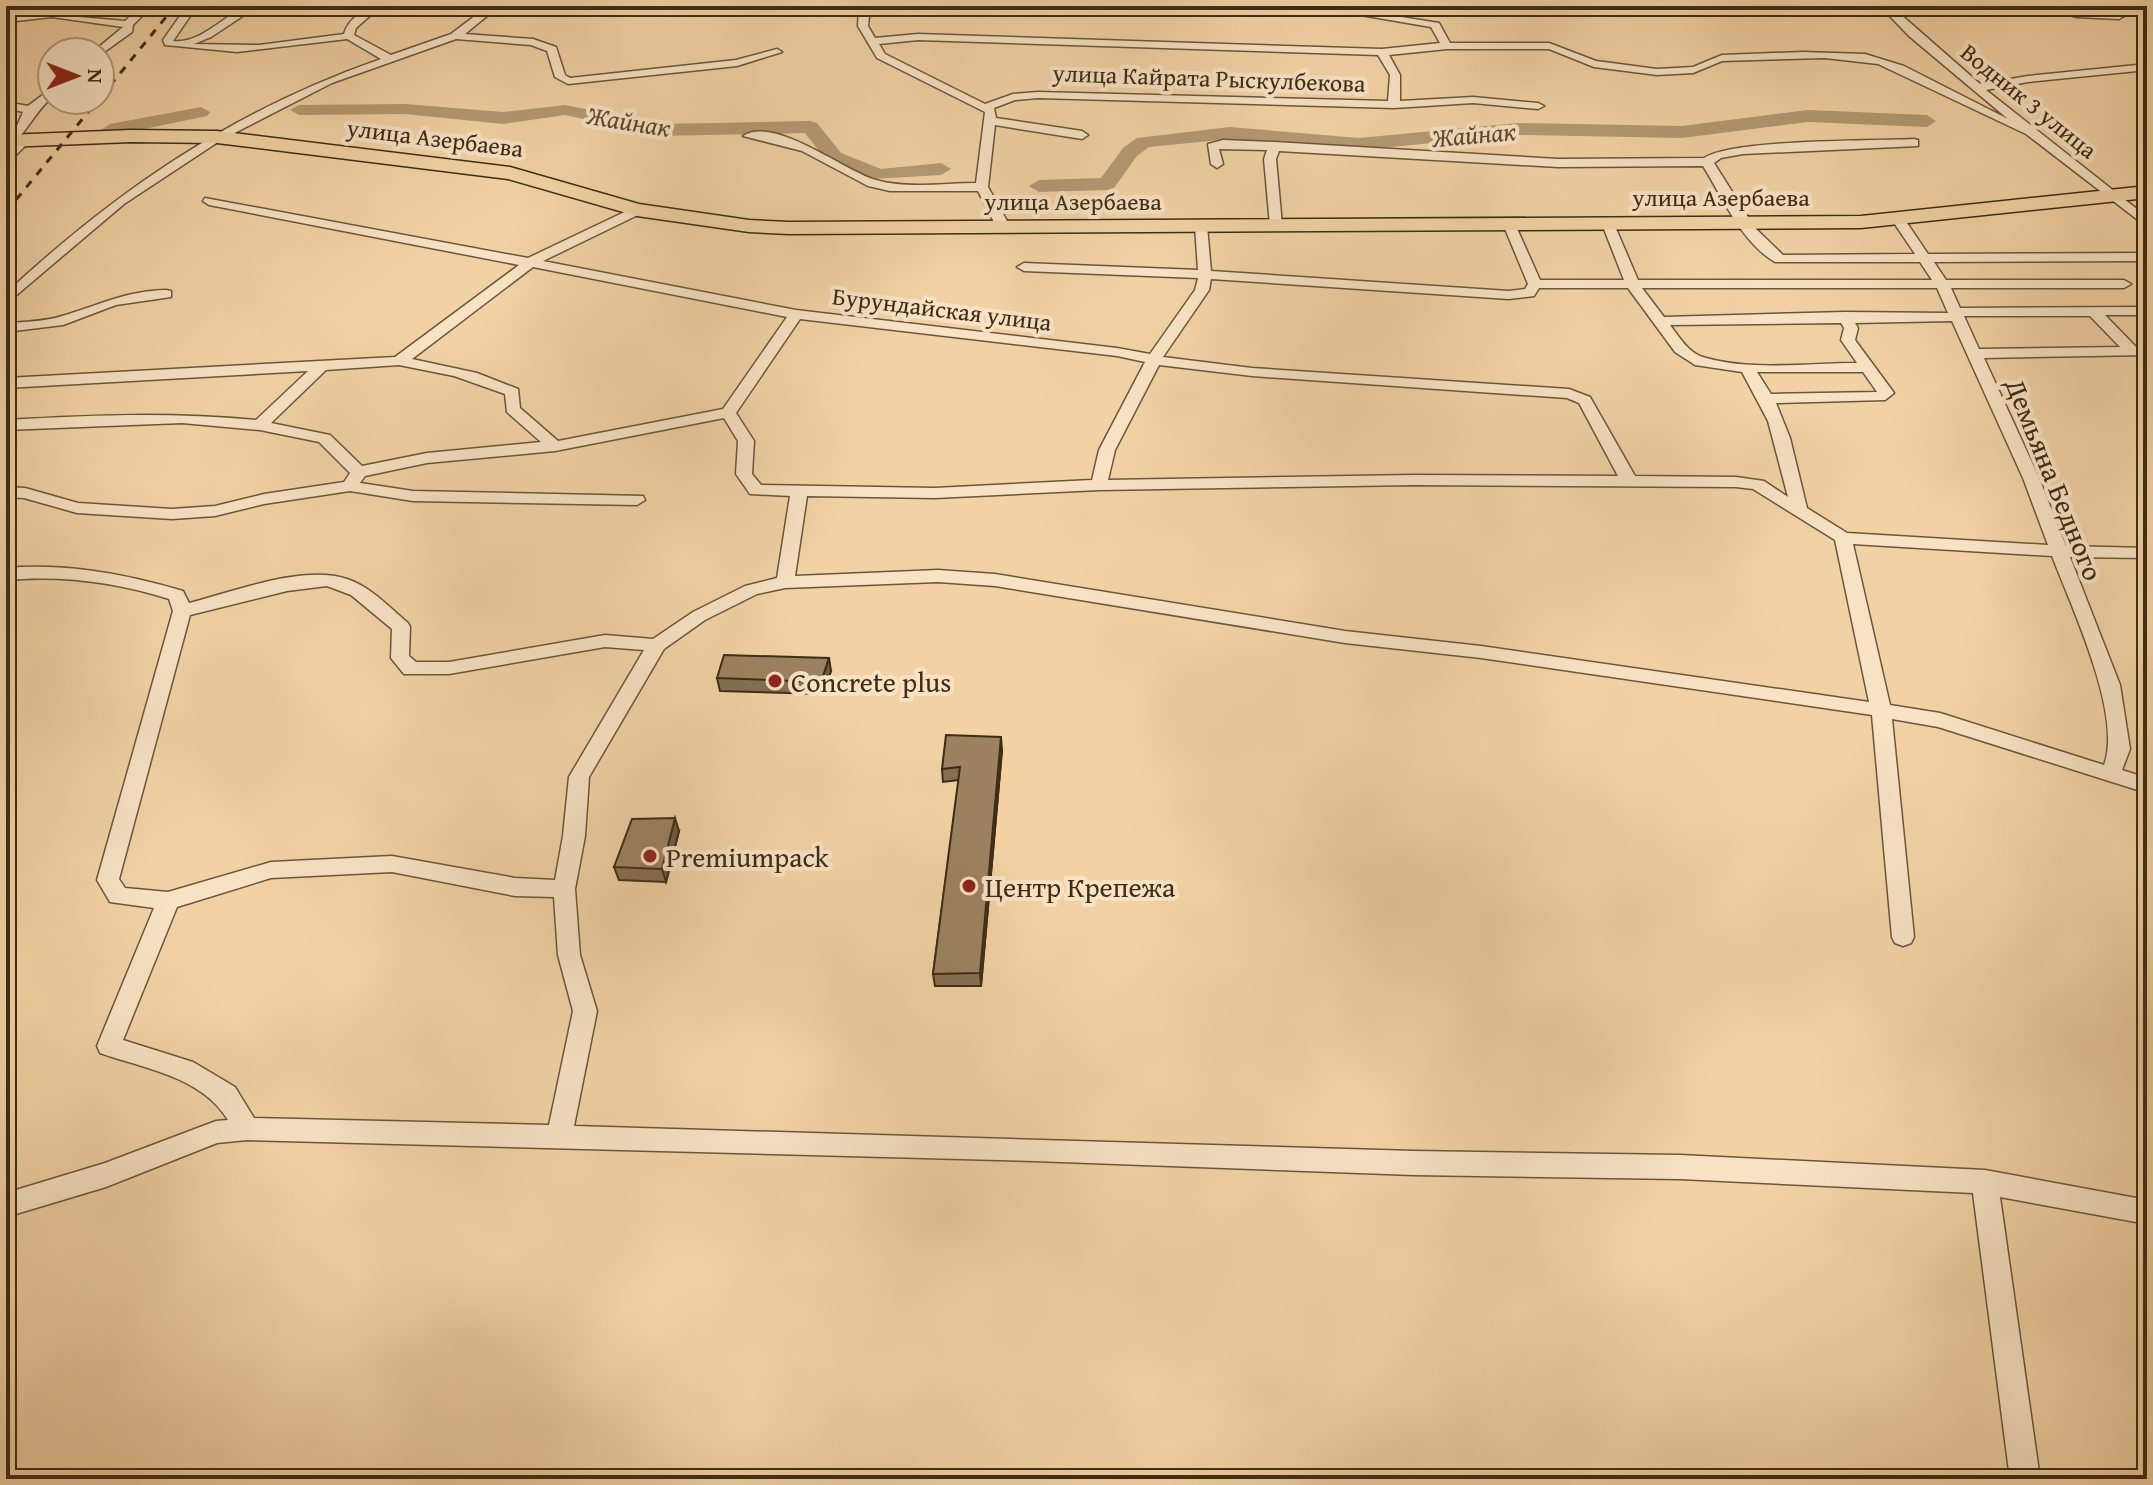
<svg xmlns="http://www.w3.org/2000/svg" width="2153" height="1485" font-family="'Gentium Book Plus',serif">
<rect width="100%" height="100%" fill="#f2d2a5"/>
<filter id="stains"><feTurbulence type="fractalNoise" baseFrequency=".0025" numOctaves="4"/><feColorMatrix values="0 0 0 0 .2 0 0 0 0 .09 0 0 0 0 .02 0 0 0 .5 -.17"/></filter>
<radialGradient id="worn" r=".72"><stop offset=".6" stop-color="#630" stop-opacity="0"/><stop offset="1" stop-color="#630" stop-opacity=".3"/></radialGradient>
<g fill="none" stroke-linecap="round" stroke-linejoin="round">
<path fill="#b59a74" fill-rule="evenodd" d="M405 104 503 112 565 105 661 124 810 121 817 123 841 153 881 169 941 163 951 169 941 175 872 179 827 161 805 133 661 136 565 115 503 124 405 114 299 115 290 110 299 105Z
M201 107 210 112 207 116 110 136 101 130 110 124Z
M1808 110 1927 115 1936 121 1927 127 1808 122 1682 138 1518 135 1359 150 1230 139 1149 147 1137 156 1114 188 1107 190 1039 192 1029 186 1039 180 1101 178 1123 148 1137 138 1230 127 1359 138 1518 123 1682 126Z"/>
<defs>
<path id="street" d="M27 6H40L79 17 125 21 141 6H152L133 25 132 32 100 55V52H93L123 27 52 17 7 22V18L40 13Z
M187 6H197L173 41C205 45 228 6 258 6L211 37 194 44 259 45 344 34C348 19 366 6 381 6L356 28 354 35 391 55 451 34 488 6H499L465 34 533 39 556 47 565 75 570 78 736 60 777 49 782 52 737 66 568 84 555 77 547 51 531 45 456 39 332 83 221 140 124 204 6 304V293C121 187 233 111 381 59L347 39 237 52 165 45 163 40Z
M859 6H869V10L887 7 1040 9 1081 6 1040 15 887 13 869 16 868 26 875 38 918 34 1382 49 1440 43 1431 27 1308 6H1332L1439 23 1450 43H1549L1596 61 1657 69 1693 67 1722 55 1803 52 1865 54 1904 66 2008 119 1909 36 1880 6H1891L1980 84 2028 76 2147 64V70L2028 82 1986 90 2147 217V227L2026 134 1878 64 1825 58 1722 61 1693 73 1657 75 1594 67 1549 49H1447L1389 55 1400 75V101L1473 97 1538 103 1544 106 1538 109 1473 103 1394 108 1038 98 1015 100 994 108 996 118 1082 131 1088 135 1082 139 995 125 988 187 1011 228 1004 232 997 228 978 191H890L868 186 802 151 743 136C774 115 846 172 876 180 907 189 944 183 976 183L985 112 877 58 858 26ZM918 40 1378 55 1390 75 1388 101 1038 92 1013 94 985 104 885 54 879 44Z
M1090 6H1128C1120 11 1098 11 1090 6Z
M2033 6 2119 13 2124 16 2119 19 2077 17Z
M52 88V97C36 111 29 128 14 143H6V137L16 128 23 112 6 108V102L28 106Z
M22 136 32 139 6 165V154Z
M1914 139 1918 140V146L1743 154 1721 158 1714 163 1755 228 1783 255 1915 254 1892 220 1898 216 1903 217 1928 254 2147 253V261L1934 262 1946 280H2124L2131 284 2124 288H1951L1960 308 2147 307V315H2105L2136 347H2147V355L1984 358 2039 478 2066 546 2147 548V558L2070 557 2120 685 2130 749 2122 770 2147 778V793L1938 727 1892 719 1914 937 1911 943 1903 946 1895 943 1892 937 1872 715 1481 658 1345 643 995 586 938 582 785 588 757 594 705 620 664 649 589 777 585 836 575 889 580 955 597 1011 574 1126 1414 1151 1680 1155 1985 1170 2147 1200V1224L2000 1197 2040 1479H2010L1973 1193 1680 1179 1414 1175 1034 1161 247 1140 217 1143 106 1187 6 1217V1193L105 1163 216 1121 228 1120C201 1076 145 1069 100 1053L97 1046 154 908 110 902 97 880 173 611 169 599C116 582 62 575 6 580V568C67 563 125 574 183 591L189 603C232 592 304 564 347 579 371 587 389 607 408 623L410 627 409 656 416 662H449L605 635 653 639 693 612 745 586 777 578 790 496 750 494 736 474 738 441 724 418 555 451 427 463 365 476 360 483 413 491 643 496 645 500 637 505 413 501 350 491 264 504 215 516 172 519 77 513 24 498 6 497V487L25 488 78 503 172 509 215 506 264 494 344 482 350 473 319 442 260 430 182 423 6 430V420C92 415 170 412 256 420L308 371 6 388V378L395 357 519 265 209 205 203 201 205 198 528 258 637 206 643 210 642 213 543 261 796 310 1117 348 1150 354 1195 290 1198 278 1024 271 1017 267 1024 263 1198 270 1195 226 1201 222 1207 226 1211 271 1509 291 1525 289 1528 284 1503 224 1504 221 1515 224 1540 280H1624L1602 224 1608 220 1614 224 1638 280H1932L1920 262H1775C1741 242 1723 198 1703 166L1558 167 1279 151 1276 159 1282 225 1276 229 1270 225 1264 159 1267 150 1219 149 1223 164 1217 168 1211 164 1208 144 1223 140 1274 142 1558 159 1704 158C1733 139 1872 141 1914 139ZM533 267 787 317 723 409 558 441 520 408 518 389 477 373 412 359ZM1211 279 1509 299 1534 296 1539 288H1628L1675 352 1695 365 1742 372 1768 421 1788 497 1764 481 1736 477 1635 476 1590 397 1569 389 1252 368 1163 357 1209 290ZM1642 288H1937L1948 313 1845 312 1664 317ZM1964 316H2090L2120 347 1979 349ZM800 319 1117 356 1145 362 1099 450 1092 480 935 488 761 485 752 474 754 441 736 413ZM1952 321 2023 478 2048 545 1847 533 1807 508 1790 438 1776 403 1885 400 1894 393 1855 340 1858 328 1855 323ZM1841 323 1844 328 1841 340 1857 363C1809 363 1752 371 1706 358 1689 354 1680 338 1670 325ZM399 365 454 376 505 394 507 412 541 442 427 453 362 466 330 435 271 423 326 370ZM1159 365 1252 376 1567 398 1579 403 1618 476 1414 475 1108 480 1115 450ZM1757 372H1863L1877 392 1771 394ZM1414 485 1736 487 1753 489 1835 540 1869 702 1481 646 1345 631 995 574 938 570 795 576 807 496 935 498 1099 490ZM1853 544 2052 556C2071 606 2123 715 2104 765L1940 713 1890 705ZM327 586 351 595 392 629 391 658 404 674H449L605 647 644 650 569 777 563 836 555 880 515 878 392 856 271 862 168 892 125 888 119 879 190 615 287 591ZM392 872 515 896 554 897 558 955 573 1011 549 1125 254 1118 235 1087 193 1062 123 1040 177 907 271 878Z
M166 290 171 291V297L116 305 63 325 6 332V324C24 321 45 322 62 316 100 305 125 291 166 290Z"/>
<path id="primary" d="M131 130 217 131 510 167 639 204 749 220 789 222 1861 216 2147 186V198L1861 228 789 234 749 232 637 216 508 179 217 143 131 142 6 147V135Z"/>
</defs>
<use href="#street" stroke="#6b563a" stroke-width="3"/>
<use href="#primary" stroke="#3e2c16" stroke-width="3"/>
<use href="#street" fill="#f7e2c4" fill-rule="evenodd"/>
<use href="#primary" fill="#f2d2a5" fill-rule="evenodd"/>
<path stroke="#3e2c16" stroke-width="3" stroke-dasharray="8 8" stroke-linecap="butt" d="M100 98 175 6
M6 212 98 100"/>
</g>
<path fill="#867053" stroke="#3e2c16" stroke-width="2" d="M831 671 823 694 720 691 717 678Z
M1002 750 981 986H935L933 974 959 780 943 782 942 769Z
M679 831 666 882 619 880 614 867Z"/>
<path fill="#6d5b43" stroke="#3e2c16" stroke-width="2" d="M829 658 831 671 823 694 821 682Z
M1001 737 1002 750 981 986 980 973Z
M675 818 679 831 666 882 662 869Z"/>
<path fill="#9c8260" stroke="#3e2c16" stroke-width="2" d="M724 655 829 658 821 682 717 678Z
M946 735 1001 737 980 973 933 974 960 767 942 769Z
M675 818 662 869 614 867 632 819Z"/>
<g fill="#8f2418" stroke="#f7e2c4" stroke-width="3">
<circle cx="775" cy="681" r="8"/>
<circle cx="650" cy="856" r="8"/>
<circle cx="969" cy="886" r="8"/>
</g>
<g text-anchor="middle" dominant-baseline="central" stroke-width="8" stroke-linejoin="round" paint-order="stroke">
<g font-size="24" fill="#3e2c16" stroke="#f7e2c4">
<text transform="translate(1209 78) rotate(2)">улица Кайрата Рыскулбекова</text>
<text transform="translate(2029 101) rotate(39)">Водник 3 улица</text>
<text transform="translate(435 138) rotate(7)">улица Азербаева</text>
<text x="1721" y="197">улица Азербаева</text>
<text x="1073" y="201">улица Азербаева</text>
<text transform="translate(942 309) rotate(7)">Бурундайская улица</text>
</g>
<g font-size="26" font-style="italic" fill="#5c482e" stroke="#f7e2c4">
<text transform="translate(629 121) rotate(9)">Жайнак</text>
<text transform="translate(1474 134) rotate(-5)">Жайнак</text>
</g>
<g font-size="28" fill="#3e2c16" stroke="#f7e2c4">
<text transform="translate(2055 479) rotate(68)">Демьяна Бедного</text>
</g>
<g font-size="28" fill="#3e2c16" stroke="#f7e2c4" text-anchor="start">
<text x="791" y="681">Concrete plus</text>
<text x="666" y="856">Premiumpack</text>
<text x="985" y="886">Центр Крепежа</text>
</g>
</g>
<rect width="2153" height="1485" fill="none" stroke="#f2d2a5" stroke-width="32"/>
<rect x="8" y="8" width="2137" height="1469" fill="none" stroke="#3e2c16" stroke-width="4"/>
<rect x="16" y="16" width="2121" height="1453" fill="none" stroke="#3e2c16" stroke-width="2"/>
<g transform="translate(76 76) rotate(90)"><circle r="38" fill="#f7e2c4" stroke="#ad997e" stroke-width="2"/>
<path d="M0-6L14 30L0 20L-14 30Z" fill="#8f2418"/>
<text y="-12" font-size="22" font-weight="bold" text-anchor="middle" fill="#3e2c16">N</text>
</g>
<rect width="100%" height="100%" filter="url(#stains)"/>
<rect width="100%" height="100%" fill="url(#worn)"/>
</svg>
